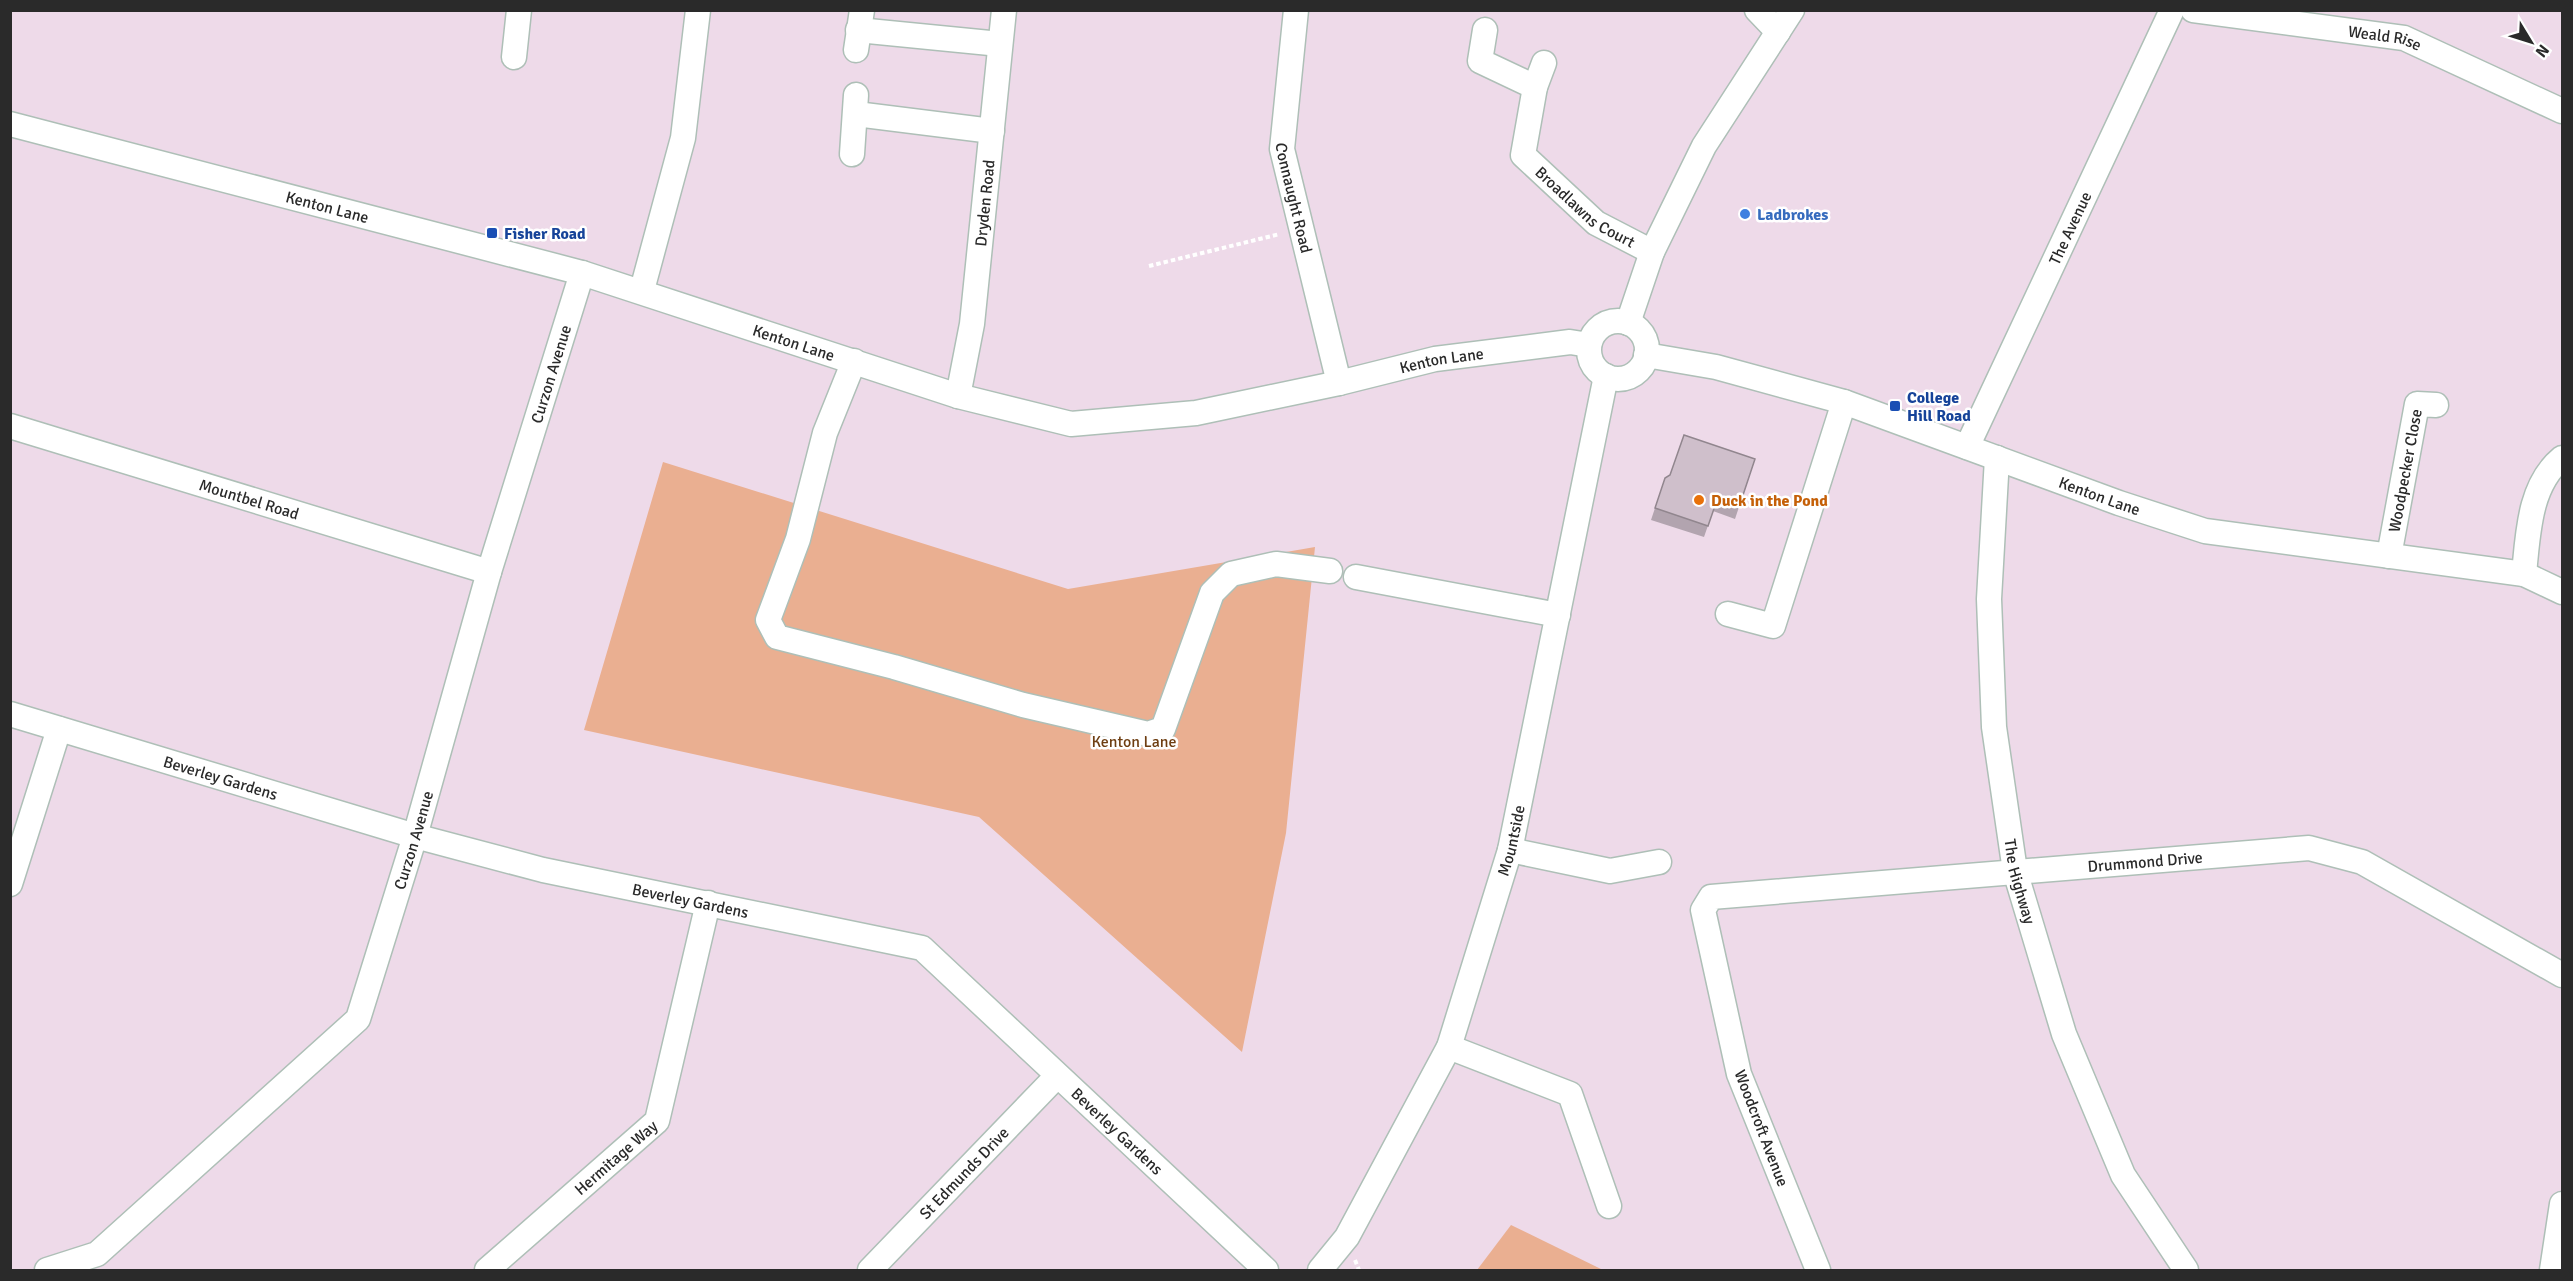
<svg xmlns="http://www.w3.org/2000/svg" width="2573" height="1281" font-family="Signika,sans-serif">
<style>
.green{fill:#eaaf91}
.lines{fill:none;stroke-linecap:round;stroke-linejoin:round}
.minor-casing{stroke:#aebfb7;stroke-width:27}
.path{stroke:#fff;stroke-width:4;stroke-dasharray:4.5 3;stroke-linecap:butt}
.minor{stroke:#fff;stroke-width:24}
.wall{fill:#b2a4af}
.building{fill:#cfbfcb;stroke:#91868e;stroke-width:1.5}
.shop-dot{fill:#3f7fe0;stroke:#fff;stroke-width:2}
.transit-dot{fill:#1a4fb4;stroke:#fff;stroke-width:2}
.food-dot{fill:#e8710a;stroke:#fff;stroke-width:2}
.labels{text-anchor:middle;stroke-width:5;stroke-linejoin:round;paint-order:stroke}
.street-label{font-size:16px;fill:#2a2a2a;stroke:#fff}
.shop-label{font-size:16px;font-weight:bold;fill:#366cbe;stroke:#fff;text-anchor:start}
.transit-label{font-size:16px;font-weight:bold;fill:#164399;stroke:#fff;text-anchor:start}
.food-label{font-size:16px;font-weight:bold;fill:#c56008;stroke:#fff;text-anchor:start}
.park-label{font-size:16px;fill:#6e3e12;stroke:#fff}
</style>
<rect width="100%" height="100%" fill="#eedae9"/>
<g class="green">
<path d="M663,462L1068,589L1315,547L1286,833L1242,1052L979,817L584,730Z"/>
<path d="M1511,1225L1603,1270H1477Z"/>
</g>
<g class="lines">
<g class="minor-casing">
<g id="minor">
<path id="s1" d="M1296,10L1282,149L1339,383"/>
<path d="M1757,10L1778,32"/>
<path id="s2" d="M2193,10L2404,38L2562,111"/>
<path d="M858,30L1000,44"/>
<path id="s3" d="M1485,30L1480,61L1535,87L1523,155L1596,223L1652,252"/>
<path d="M856,50L862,10"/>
<path d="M514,57L519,10"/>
<path d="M1535,87L1544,63"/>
<path d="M856,114L992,131"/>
<path id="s4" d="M10,124L582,273L958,396L1071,424L1196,413L1339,383L1435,359L1570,342L1589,345"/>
<path d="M852,154L856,95"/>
<path d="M642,290L683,138L698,10"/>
<circle cx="1618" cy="350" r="29"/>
<path d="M1628,323L1652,252L1704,146L1792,10"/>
<path id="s5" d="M1646,355L1716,367L1844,402L2119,503L2205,531L2524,574L2562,592"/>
<path d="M854,361L825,433L798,539L768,620L777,637L894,667L1023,705L1148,734L1163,729L1212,593L1231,574L1276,564L1330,571"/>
<path id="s6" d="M958,396L972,324L1004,10"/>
<path id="s7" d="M10,426L489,572"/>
<path id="s8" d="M1967,447L2172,10"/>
<path id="s9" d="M1997,458L1989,599L1994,727L2015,871L2064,1034L2123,1175L2186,1270"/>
<path id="s10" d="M2389,556L2417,404L2436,405"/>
<path d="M2524,574C2528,534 2529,485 2562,458"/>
<path d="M1356,577L1558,615"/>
<path d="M1728,614L1773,626L1844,402"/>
<path id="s11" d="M10,714L415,836L543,870L922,948L1266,1270"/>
<path d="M1510,850L1610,871L1659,862"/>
<path d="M10,884L59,729"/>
<path d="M1449,1047L1570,1094L1609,1206"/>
<path id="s12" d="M47,1270L97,1254L358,1019L415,836L489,572L582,273"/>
<path id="s13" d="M487,1270L657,1121L708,903"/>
<path id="s14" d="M870,1270L1057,1076"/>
<path id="s15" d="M1320,1270L1347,1237L1449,1047L1510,850L1606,376"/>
<path id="s16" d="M1818,1270L1739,1074L1703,910L1711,897L2309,848L2362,862L2562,975"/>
<path d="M2552,1270L2562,1204"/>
</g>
</g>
<g class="path">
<path d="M1149,266L1280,234"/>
<path d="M1355,1260L1359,1270"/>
</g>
<use href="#minor" class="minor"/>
</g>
<path class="wall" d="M1755,459L1735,519L1713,511L1704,537L1651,520L1665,478Z"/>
<path class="building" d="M1684,435L1755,459L1739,507L1717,500L1708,526L1655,508L1665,478L1670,475Z"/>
<circle class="shop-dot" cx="1745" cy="214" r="6"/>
<g class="transit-dot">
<rect x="486" y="227" width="12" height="12" rx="3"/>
<rect x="1889" y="400" width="12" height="12" rx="3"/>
</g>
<circle class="food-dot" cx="1699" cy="500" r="6"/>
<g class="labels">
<g class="street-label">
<text dy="6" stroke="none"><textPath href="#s2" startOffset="194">Weald Rise</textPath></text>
<text dy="6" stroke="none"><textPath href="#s1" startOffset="190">Connaught Road</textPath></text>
<text dy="6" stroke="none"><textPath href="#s6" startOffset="195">Dryden Road</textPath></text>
<text dy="6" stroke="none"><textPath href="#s3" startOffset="243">Broadlawns Court</textPath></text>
<text dy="6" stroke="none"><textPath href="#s4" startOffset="328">Kenton Lane</textPath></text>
<text dy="6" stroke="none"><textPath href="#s8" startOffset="242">The Avenue</textPath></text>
<text dy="6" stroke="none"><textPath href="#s4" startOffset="814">Kenton Lane</textPath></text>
<text dy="6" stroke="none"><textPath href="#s4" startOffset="1480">Kenton Lane</textPath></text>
<text dy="6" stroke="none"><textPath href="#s12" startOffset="1077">Curzon Avenue</textPath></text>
<text dy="6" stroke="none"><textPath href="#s10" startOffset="87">Woodpecker Close</textPath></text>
<text dy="6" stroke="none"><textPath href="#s5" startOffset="476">Kenton Lane</textPath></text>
<text dy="6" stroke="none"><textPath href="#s7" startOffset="250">Mountbel Road</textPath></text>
<text dy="6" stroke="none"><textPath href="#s11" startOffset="220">Beverley Gardens</textPath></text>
<text dy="6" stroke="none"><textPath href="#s12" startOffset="591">Curzon Avenue</textPath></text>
<text dy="6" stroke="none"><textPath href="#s15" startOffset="474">Mountside</textPath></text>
<text dy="6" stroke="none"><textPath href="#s16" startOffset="830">Drummond Drive</textPath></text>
<text dy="6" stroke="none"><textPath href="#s9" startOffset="426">The Highway</textPath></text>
<text dy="6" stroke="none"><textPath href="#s11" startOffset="706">Beverley Gardens</textPath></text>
<text transform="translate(1762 1128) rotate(69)" y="6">Woodcroft Avenue</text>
<text dy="6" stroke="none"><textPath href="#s11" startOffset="1210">Beverley Gardens</textPath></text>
<text dy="6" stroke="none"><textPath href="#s13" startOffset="171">Hermitage Way</textPath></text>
<text dy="6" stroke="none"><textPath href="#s14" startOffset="135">St Edmunds Drive</textPath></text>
</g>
<g class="shop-label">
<text x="1757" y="220">Ladbrokes</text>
</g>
<g class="transit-label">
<text x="504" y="239">Fisher Road</text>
<text x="1907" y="403">College<tspan x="1907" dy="18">Hill Road</tspan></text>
</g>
<g class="food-label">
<text x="1711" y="506">Duck in the Pond</text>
</g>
<g class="park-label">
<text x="1134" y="747">Kenton Lane</text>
</g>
</g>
<rect width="2573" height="1281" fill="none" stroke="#2a2a2a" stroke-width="24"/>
<g transform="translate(2531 42) rotate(128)" stroke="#ffffff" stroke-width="4.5" paint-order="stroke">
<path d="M0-4.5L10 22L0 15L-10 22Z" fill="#2a2a2a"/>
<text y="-9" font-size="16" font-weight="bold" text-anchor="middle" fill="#2a2a2a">N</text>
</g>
</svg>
